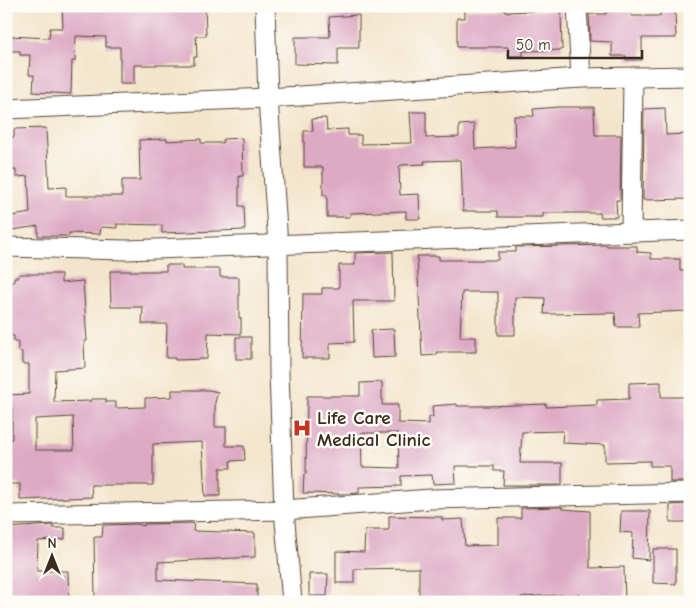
<svg xmlns="http://www.w3.org/2000/svg" width="696" height="608" font-family="'Comic Neue',sans-serif">
<style>
.building{fill:#ddaac4;fill-rule:evenodd}
.lines{fill:none;stroke-linecap:round;stroke-linejoin:round}
.minor-casing{stroke:#574638;stroke-width:21}
.minor{stroke:#fff;stroke-width:19}
.labels{text-anchor:middle;stroke-width:5;stroke-linejoin:round;paint-order:stroke}
.poi-label{font-size:19px;font-weight:bold;fill:#3b2a1e;stroke:#fdfcf7;text-anchor:start}
</style>
<rect width="100%" height="100%" fill="#fdfcf7"/>
<filter id="ink" filterUnits="userSpaceOnUse"><feTurbulence type="fractalNoise" baseFrequency=".02" numOctaves="2"/><feDisplacementMap in="SourceGraphic" scale="10" xChannelSelector="R" yChannelSelector="G"/><feConvolveMatrix kernelMatrix="1 2 1 2 8 2 1 2 1" color-interpolation-filters="sRGB"/></filter>
<filter id="wash" filterUnits="userSpaceOnUse"><feTurbulence type="fractalNoise" baseFrequency=".0096" numOctaves="4" result="noise"/><feDisplacementMap in="SourceGraphic" scale="20" xChannelSelector="R" yChannelSelector="G"/><feGaussianBlur stdDeviation="1.12" result="paint"/><feColorMatrix in="noise" values="0 0 0 0 0 0 0 0 0 0 0 0 0 0 0 0 0 1.4 0 .05"/><feComposite in="paint" operator="in"/></filter>
<g filter="url(#wash)">
<rect width="100%" height="100%" fill="#f3e5cb"/>
<g id="blocks">
<g class="building">
<path d="M62,6H205L206,36H196L197,57H194V65H134V84H120V47H106V37L76,36L75,61H72L71,94L33,92L34,75H29L30,55H20V51H10V36L49,38L50,28H63Z"/>
<path d="M465,9H505V12L561,10L562,50L523,51V56H508V47H457V18H465Z"/>
<path d="M606,11H631V16H660V11H675L676,38H642V60H626V56H612V42L590,41L589,14H606Z"/>
<path d="M359,15V48H338V65L295,64V37H330L329,17Z"/>
<path d="M559,107H594L595,135H621L620,200H616L617,217H600V213H543V217H498V211H463L461,160L424,161L425,164L401,165L399,167L400,195L419,194L420,219H406V211L350,213V217H327V195H323V167H304V131H313L312,119L326,118L327,130L348,129V135H361V144L412,143L410,112H426V138L459,137V125L474,124L475,149L515,147L514,116H534L533,109Z"/>
<path d="M665,108L666,135L686,134V143H690V199L643,200L644,109Z"/>
<path d="M46,128L49,188L66,187V196H122V180H140L139,140L167,139V141L201,139V143H223V139L242,138L243,176H239V206H244L245,230L162,233V225L117,224V228L101,227L100,234L69,233V236H38V226L6,231V217L30,213L28,176L16,177V170H6V137H14V129Z"/>
<path d="M607,245V246H637V252L651,253V259H680V271H690V311L638,313L639,327H616L615,313L544,314L545,298L515,297V335H498V292H462L460,337H476V352H437V355L422,356L417,256H439V260H498V252H516V247Z"/>
<path d="M393,252L394,301H353L354,342L330,343V358H302L303,294H322V288H339V265H355V253Z"/>
<path d="M166,265H182V269H220V277H239V318H241V334L208,333L207,359L175,360V358H166L167,324H142L143,307H111L110,271H166Z"/>
<path d="M19,274H61V283L83,281L87,341H84L85,368L55,370L54,402L91,401V399H106V402H116V408L145,407V398L172,397V390H209L218,392L215,402V427H226V446H244L245,460L230,461L231,468H220V496H205L202,442L153,444V485H91L92,497L20,500V484H6V440L12,439V408H6V395L29,394V364H22V352L18,351V342H14V336L6,335V282H14V277H19ZM73,417L74,450H35V419Z"/>
<path d="M394,329L395,357L372,358L371,330Z"/>
<rect x="236" y="337" width="15" height="22"/>
<path d="M382,382V405H398V423L429,424V417H433L432,406L457,404V406H488L546,404V407L597,405V400L629,399V383L661,382V397H690V447H686L687,482H670V466H650V461L605,462V445L562,443L563,431L522,432L520,463H562V485H503L504,471H494V466H455L456,483L433,484L432,475L401,476V486L359,487V493L345,494L303,493L304,474H306L307,396H360V383ZM361,433H398L399,468L362,467Z"/>
<path d="M687,504L688,522H670V505Z"/>
<path d="M562,507V509L590,511V568L624,567L625,602H580V594L521,597V602H419V568L354,569V583H336V551L364,552L365,530H389V516L442,517V520L463,519L465,546L498,545V518H521V508Z"/>
<path d="M621,511H650L649,560L632,558L633,533L620,532Z"/>
<path d="M191,523L194,524L193,531L255,533V557L158,562V580L257,584V602H160L121,598H95L94,537H102L103,525L137,524L144,526V524Z"/>
<path d="M53,525V528H65V539L38,541L37,571H68L69,602H6V528Z"/>
<path d="M653,549H676V584L653,583Z"/>
<path d="M309,574H328L327,596H309Z"/>
</g>
</g>
</g>
<g filter="url(#ink)">
<use href="#blocks" fill-opacity="0" stroke="#574638" stroke-width="1"/>
<g class="lines">
<g class="minor-casing">
<g id="minor">
<path d="M265,6L268,98L278,245L279,373L284,510L292,602"/>
<path d="M577,6L581,78"/>
<path d="M6,109L268,98L581,78L690,76"/>
<path d="M631,232L633,77"/>
<path d="M6,247L126,250L690,230"/>
<path d="M6,515L284,510L431,499L690,493"/>
</g>
</g>
<use href="#minor" class="minor"/>
</g>
</g>
<defs>
<g id="hospital-bare" transform="scale(1.5)"><path d="M-5-5h3v3.5h4V-5h3V5h-3V1.5h-4V5h-3Z" fill="#c8321e" stroke="#fdfcf7" stroke-width="2.5" paint-order="stroke"/></g>
</defs>
<g fill-rule="evenodd">
<use href="#hospital-bare" x="302" y="428"/>
</g>
<g class="labels">
<g class="poi-label">
<text x="317" y="424">Life Care<tspan x="317" dy="22">Medical Clinic</tspan></text>
</g>
</g>
<rect width="696" height="608" fill="none" stroke="#fdfcf7" stroke-width="25"/>
<g transform="translate(52 556)" stroke="#fdfcf7" stroke-width="4" paint-order="stroke">
<path d="M0-4L9 19L0 12L-9 19Z" fill="#3b2a1e"/>
<text y="-8" font-size="14" font-weight="bold" text-anchor="middle" fill="#3b2a1e">N</text>
</g>
<path d="M508 50v8h134v-8" fill="none" stroke="#3b2a1e" stroke-width="2.5"/>
<text x="516" y="50" font-size="15" fill="#3b2a1e" stroke="#fdfcf7" stroke-width="4" paint-order="stroke">50 m</text>
</svg>
